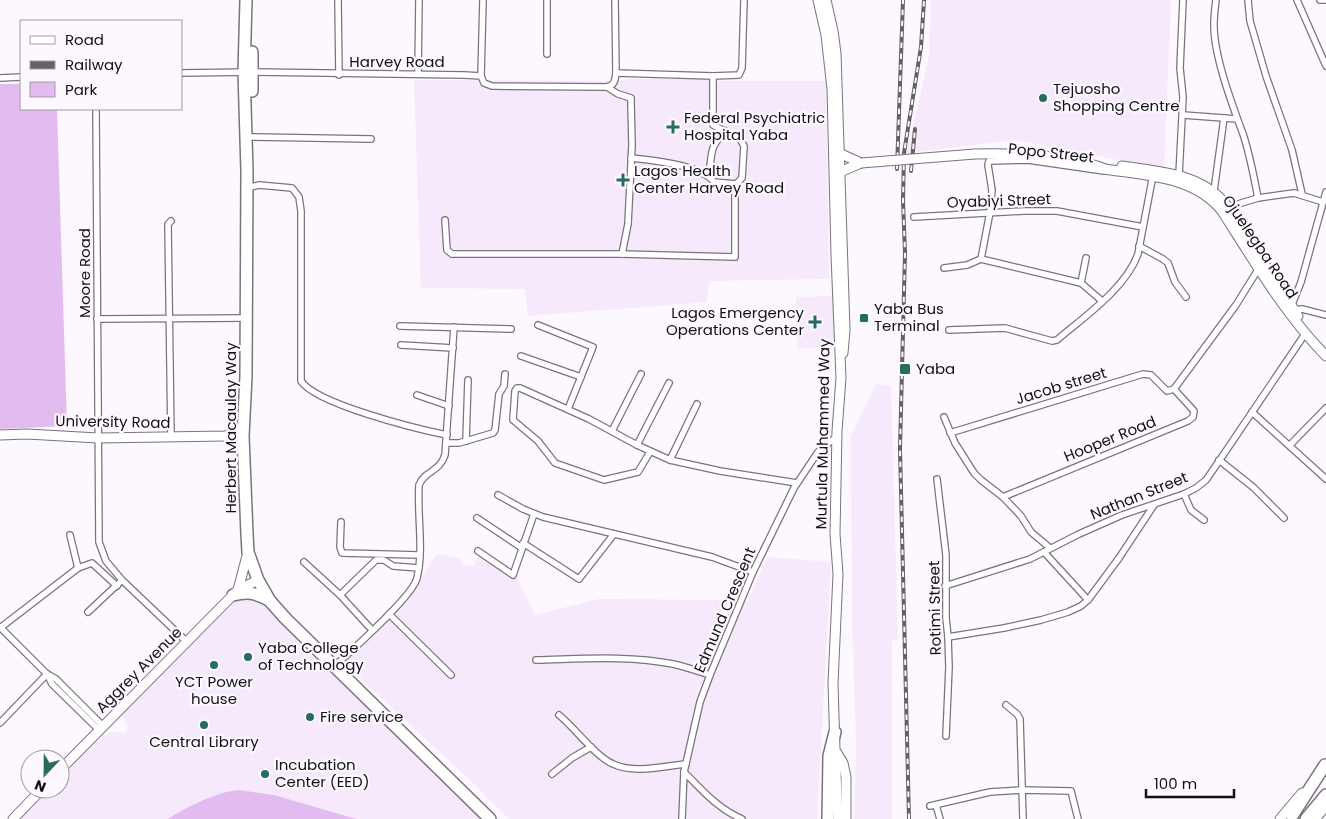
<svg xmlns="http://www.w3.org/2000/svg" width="1326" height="819" font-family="Poppins,sans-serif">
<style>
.built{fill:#f6e9fb}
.green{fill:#e2bcf0}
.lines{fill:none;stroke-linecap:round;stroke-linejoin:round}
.street-casing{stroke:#7a737c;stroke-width:8}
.secondary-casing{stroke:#7a737c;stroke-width:11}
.primary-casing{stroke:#7a737c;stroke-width:11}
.highway-casing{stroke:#7a737c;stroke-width:14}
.street{stroke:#fff;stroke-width:5.5}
.secondary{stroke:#fff;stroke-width:9}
.primary{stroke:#fff;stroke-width:9}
.highway{stroke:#fff;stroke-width:11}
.rail-casing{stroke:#646165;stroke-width:4}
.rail{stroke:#fdf8ff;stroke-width:2;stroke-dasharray:5.5;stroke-linecap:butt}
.secondary-bridge-casing{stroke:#7a737c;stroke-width:11;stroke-linecap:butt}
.secondary-bridge{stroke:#fff;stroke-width:9}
.poi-dot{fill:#276c5f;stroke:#fdf8ff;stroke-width:2}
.labels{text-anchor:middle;stroke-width:4.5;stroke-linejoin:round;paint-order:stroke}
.street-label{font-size:15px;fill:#121013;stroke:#fdf8ff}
.poi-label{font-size:15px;fill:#121013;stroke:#fdf8ff;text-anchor:start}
</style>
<rect width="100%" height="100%" fill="#fdf8ff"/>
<g class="built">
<path d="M931,0H1171L1164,169L1016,140L907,153L929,56Z"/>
<path d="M626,79H710V81H826L829,279L709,281L707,302L528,316L525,289L421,288L414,80L624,81Z"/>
<path d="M834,296L835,347L797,348L796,297Z"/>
<path d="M876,384L891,386L898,640L892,641V819H854L856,744L852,618L851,436Z"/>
<path d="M481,551L515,573L535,615L598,599L733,600L748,602L767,557L831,562L817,819H509L469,779L341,661L390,618L411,593L437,554L459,558L463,565L474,566Z"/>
<path d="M240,594L260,598L487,819H15L44,789H60V773L69,764L111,731L125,733L128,726L119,712Z"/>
</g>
<g class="green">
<path d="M0,84H21V109H57L67,426L0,429Z"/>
<path d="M239,790L274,795L356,819H168C188,806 216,792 239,790Z"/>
</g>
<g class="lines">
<g class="street-casing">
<g id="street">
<path d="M338,0L339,75"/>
<path d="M1216,0C1215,8 1214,15 1214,23C1213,54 1232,104 1243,134C1250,155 1254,177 1258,198"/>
<path d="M1248,0L1250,21L1266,76L1292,150L1302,194"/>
<path d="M1297,0L1326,66"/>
<path d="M1320,0H1326"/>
<path d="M547,54V0"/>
<path d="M181,73L252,72L464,75L481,76L484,83L492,86L607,87C615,85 615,80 616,73L615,0"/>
<path d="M616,73L713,76L739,75L742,68L744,0"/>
<path d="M418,74L419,0"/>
<path d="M481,76L483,0"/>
<path d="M0,78L21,77"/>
<path d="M607,87L618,94L631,98V104L632,145L628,224L622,254"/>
<path d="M96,109L99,542L106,561L122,580L187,642"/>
<path d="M1183,115L1237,119"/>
<path d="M252,137L371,139"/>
<path d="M631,158C651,160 702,165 714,182L736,184"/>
<path d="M1179,175L1183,97L1180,68L1183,0"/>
<path d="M709,176C712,153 709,148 725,131"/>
<path d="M251,187L259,185L292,188L299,197L301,211V381C316,404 417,429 447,435"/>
<path d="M1214,191L1224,118"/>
<path d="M1228,207L1258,198L1294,193L1323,202"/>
<path d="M914,217L1024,211H1057L1143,227"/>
<path d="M445,220L447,250L452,254H622L735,257V189L736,184L742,178L744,146L740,139L713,125V76"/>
<path d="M171,221L168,224L171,437"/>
<path d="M1139,246L1163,259L1168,263L1175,282L1186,297"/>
<path d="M981,259L990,212L992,190L988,165L989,161L1028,160L1104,171"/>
<path d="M981,259L1081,283L1102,301"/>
<path d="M944,268L967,265L981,259"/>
<path d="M1081,283L1086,258"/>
<path d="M1291,307L1301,282L1326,192"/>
<path d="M1294,310L1302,309L1326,315"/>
<path d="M97,319L246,318"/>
<path d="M538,325L593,347L568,409"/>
<path d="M400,326L511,329"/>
<path d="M949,330L1005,328L1052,341L1057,340C1084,317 1126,288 1138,254L1153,175"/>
<path d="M401,345L453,348"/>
<path d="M521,356L581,377"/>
<path d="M1174,389L1236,305L1259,268"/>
<path d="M417,395L449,406"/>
<path d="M1252,412L1326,479"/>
<path d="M944,417L955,443L974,473L981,480L1003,497L1021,516L1031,532L1050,548"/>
<path d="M612,431L641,374"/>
<path d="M950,433L1143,374L1151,375L1167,391L1174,389"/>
<path d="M466,441L468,380"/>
<path d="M446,443H459L493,433L495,430L499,394L504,386L505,374"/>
<path d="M637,445L669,383"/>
<path d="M1290,445L1326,408"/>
<path d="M650,452L638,472L604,480L555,463L538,441L513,420L515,391L517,388H520L589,419L637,445L670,460L720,471L797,483"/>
<path d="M670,460L697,404"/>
<path d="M1219,460L1253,487L1284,518"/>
<path d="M937,479L946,555V618L948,637L949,667L946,736"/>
<path d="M1184,494L1191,510L1204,520"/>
<path d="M498,495L523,509L543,517L712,557L753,572"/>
<path d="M1003,497L1188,421L1193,417L1194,411L1174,389"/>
<path d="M477,518L522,548"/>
<path d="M341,522L340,547L342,553L419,555"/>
<path d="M523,543L579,579L614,534"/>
<path d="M478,551L513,575L534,514"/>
<path d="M1044,552L1088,600"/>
<path d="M304,562L340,595L372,630"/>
<path d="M78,568L92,563L117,586"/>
<path d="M945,586L1030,559L1079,534L1122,515L1184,494L1196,488L1206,480L1215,467L1305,334"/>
<path d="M340,595L376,560H384L393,566L419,568"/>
<path d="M88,612L119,583"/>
<path d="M389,614L451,675"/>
<path d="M0,627L47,674L56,679L103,726"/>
<path d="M0,628L78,568L70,535"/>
<path d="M948,637L1004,628L1041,620L1068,612L1081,606L1088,600L1119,558L1154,505"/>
<path d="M536,660C581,659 629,655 673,664C686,667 698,671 710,675"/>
<path d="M338,663C354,648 413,596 417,578C424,549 417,516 419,485C425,470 439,473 445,455L454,327"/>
<path d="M47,674L52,684L99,730"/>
<path d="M1006,705L1017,714L1020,719L1023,819"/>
<path d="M559,715C576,729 595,756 613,764C634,774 664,766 686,764"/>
<path d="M0,723L47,674"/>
<path d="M684,772C702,790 718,809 742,819"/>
<path d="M552,774L572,758L591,747"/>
<path d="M936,805L940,819"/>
<path d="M930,806L990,792L1022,790L1071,791L1078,819"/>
<path d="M682,819L684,772L700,702L710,675L753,572L794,488L818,452L836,437V434"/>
</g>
</g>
<g class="secondary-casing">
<g id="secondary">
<path d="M826,0L833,31L836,53L845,330L843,353"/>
<path d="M839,153L861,163"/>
<path d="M975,154C1008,153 1039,154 1072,160C1084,163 1095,164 1105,169C1147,176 1194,176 1222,211C1254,261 1284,313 1326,356"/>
<path d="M1122,166C1160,172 1203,173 1228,207L1298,316"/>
<path d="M840,172L861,163"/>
<path d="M0,435L27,434L98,438L226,436L243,427"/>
<path d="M226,436L243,445"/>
<path d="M238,590L248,552"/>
<path d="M835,750L838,819"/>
<path d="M60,770L238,590L258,580"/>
<path d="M13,819L42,789"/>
</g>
</g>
<g class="primary-casing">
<g id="primary">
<path d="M818,0L826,35L832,89L836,255L841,378L837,431L835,534L838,574L833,683L835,750L843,763L846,777V819"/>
<path d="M1280,819L1302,793"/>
<path d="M1315,819L1326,806"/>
</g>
</g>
<g class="highway-casing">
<g id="highway">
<path d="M246,0L244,72L247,171L246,376L243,436L247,534L248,552L258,580L270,601L285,618L490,819"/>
<path d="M252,91V52"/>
<path d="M233,595C248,591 255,593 269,600"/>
<path d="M1292,816L1325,765"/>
<path d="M828,819L829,756L835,732"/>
<path d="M1306,819L1326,795"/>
</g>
</g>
<use href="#street" class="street"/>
<use href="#secondary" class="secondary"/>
<use href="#primary" class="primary"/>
<use href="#highway" class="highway"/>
<g class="rail-casing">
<g id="rail">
<path d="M897,169L903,0"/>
<path d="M911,171L915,129"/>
<path d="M909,819L900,449L905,253L903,201L904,153L921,47L924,0"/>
</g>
</g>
<use href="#rail" class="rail"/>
<g class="secondary-bridge-casing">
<path id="secondary-bridge" d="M861,163L975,154"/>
</g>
<use href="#secondary-bridge" class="secondary-bridge"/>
</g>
<g class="poi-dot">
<circle cx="1043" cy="98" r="5"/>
<path d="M670.5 119.5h5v5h5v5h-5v5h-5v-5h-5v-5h5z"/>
<path d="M620.5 172.5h5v5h5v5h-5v5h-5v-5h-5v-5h5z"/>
<rect x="859" y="313" width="10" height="10" rx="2.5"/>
<path d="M812.5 314.5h5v5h5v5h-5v5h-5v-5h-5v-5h5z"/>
<rect x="899" y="363" width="12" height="12" rx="2.5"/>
<circle cx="248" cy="657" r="5"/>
<circle cx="214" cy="665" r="5"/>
<circle cx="310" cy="717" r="5"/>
<circle cx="204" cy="725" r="5"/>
<circle cx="265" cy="774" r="5"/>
</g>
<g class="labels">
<g class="street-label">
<text x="397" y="67">Harvey Road</text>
<text transform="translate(1051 153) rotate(6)" y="5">Popo Street</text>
<text transform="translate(999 201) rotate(-2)" y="5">Oyabiyi Street</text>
<text transform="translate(1260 247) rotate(56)" y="5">Ojuelegba Road</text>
<text transform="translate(85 273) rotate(-90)" y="5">Moore Road</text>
<text transform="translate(1061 386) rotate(-17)" y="5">Jacob street</text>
<text transform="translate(113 422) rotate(1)" y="5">University Road</text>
<text transform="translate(231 428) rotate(-90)" y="5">Herbert Macaulay Way</text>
<text transform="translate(823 434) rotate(-89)" y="5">Murtula Muhammed Way</text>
<text transform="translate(1110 439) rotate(-22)" y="5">Hooper Road</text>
<text transform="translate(1139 496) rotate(-22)" y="5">Nathan Street</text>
<text transform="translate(935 608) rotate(-91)" y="5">Rotimi Street</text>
<text transform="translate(725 610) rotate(-67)" y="5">Edmund Crescent</text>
<text transform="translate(139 670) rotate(-45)" y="5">Aggrey Avenue</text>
</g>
<g class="poi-label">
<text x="1053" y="94">Tejuosho<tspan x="1053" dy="17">Shopping Centre</tspan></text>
<text x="684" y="123">Federal Psychiatric<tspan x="684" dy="17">Hospital Yaba</tspan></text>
<text x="634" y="176">Lagos Health<tspan x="634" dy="17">Center Harvey Road</tspan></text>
<text x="874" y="314">Yaba Bus<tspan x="874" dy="17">Terminal</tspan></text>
<text x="804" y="318" text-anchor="end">Lagos Emergency<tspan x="804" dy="17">Operations Center</tspan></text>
<text x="916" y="374">Yaba</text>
<text x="258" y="653">Yaba College<tspan x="258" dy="17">of Technology</tspan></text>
<text x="214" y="687" text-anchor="middle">YCT Power<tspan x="214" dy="17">house</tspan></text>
<text x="320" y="722">Fire service</text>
<text x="204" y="747" text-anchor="middle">Central Library</text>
<text x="275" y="770">Incubation<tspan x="275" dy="17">Center (EED)</tspan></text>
</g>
</g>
<rect x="20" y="20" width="162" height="90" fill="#fdf8ff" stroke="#9f9ba1"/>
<rect x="30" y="36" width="25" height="8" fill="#ffffff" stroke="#9f9ba1"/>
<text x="65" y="45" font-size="15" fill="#121013">Road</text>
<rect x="30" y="61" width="25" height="8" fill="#646165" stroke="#9f9ba1"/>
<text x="65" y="70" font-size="15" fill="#121013">Railway</text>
<rect x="30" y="82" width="25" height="15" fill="#e2bcf0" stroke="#9f9ba1"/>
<text x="65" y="95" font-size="15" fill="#121013">Park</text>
<g transform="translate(45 774) rotate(202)"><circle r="24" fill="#fdf8ff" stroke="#9f9ba1"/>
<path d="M0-4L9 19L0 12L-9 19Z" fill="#276c5f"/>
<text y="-8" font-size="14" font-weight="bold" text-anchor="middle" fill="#121013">N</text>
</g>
<path d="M1146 789v8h88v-8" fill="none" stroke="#121013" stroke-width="2.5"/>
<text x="1154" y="789" font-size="15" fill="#121013" stroke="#fdf8ff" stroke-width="4" paint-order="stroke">100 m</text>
</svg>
